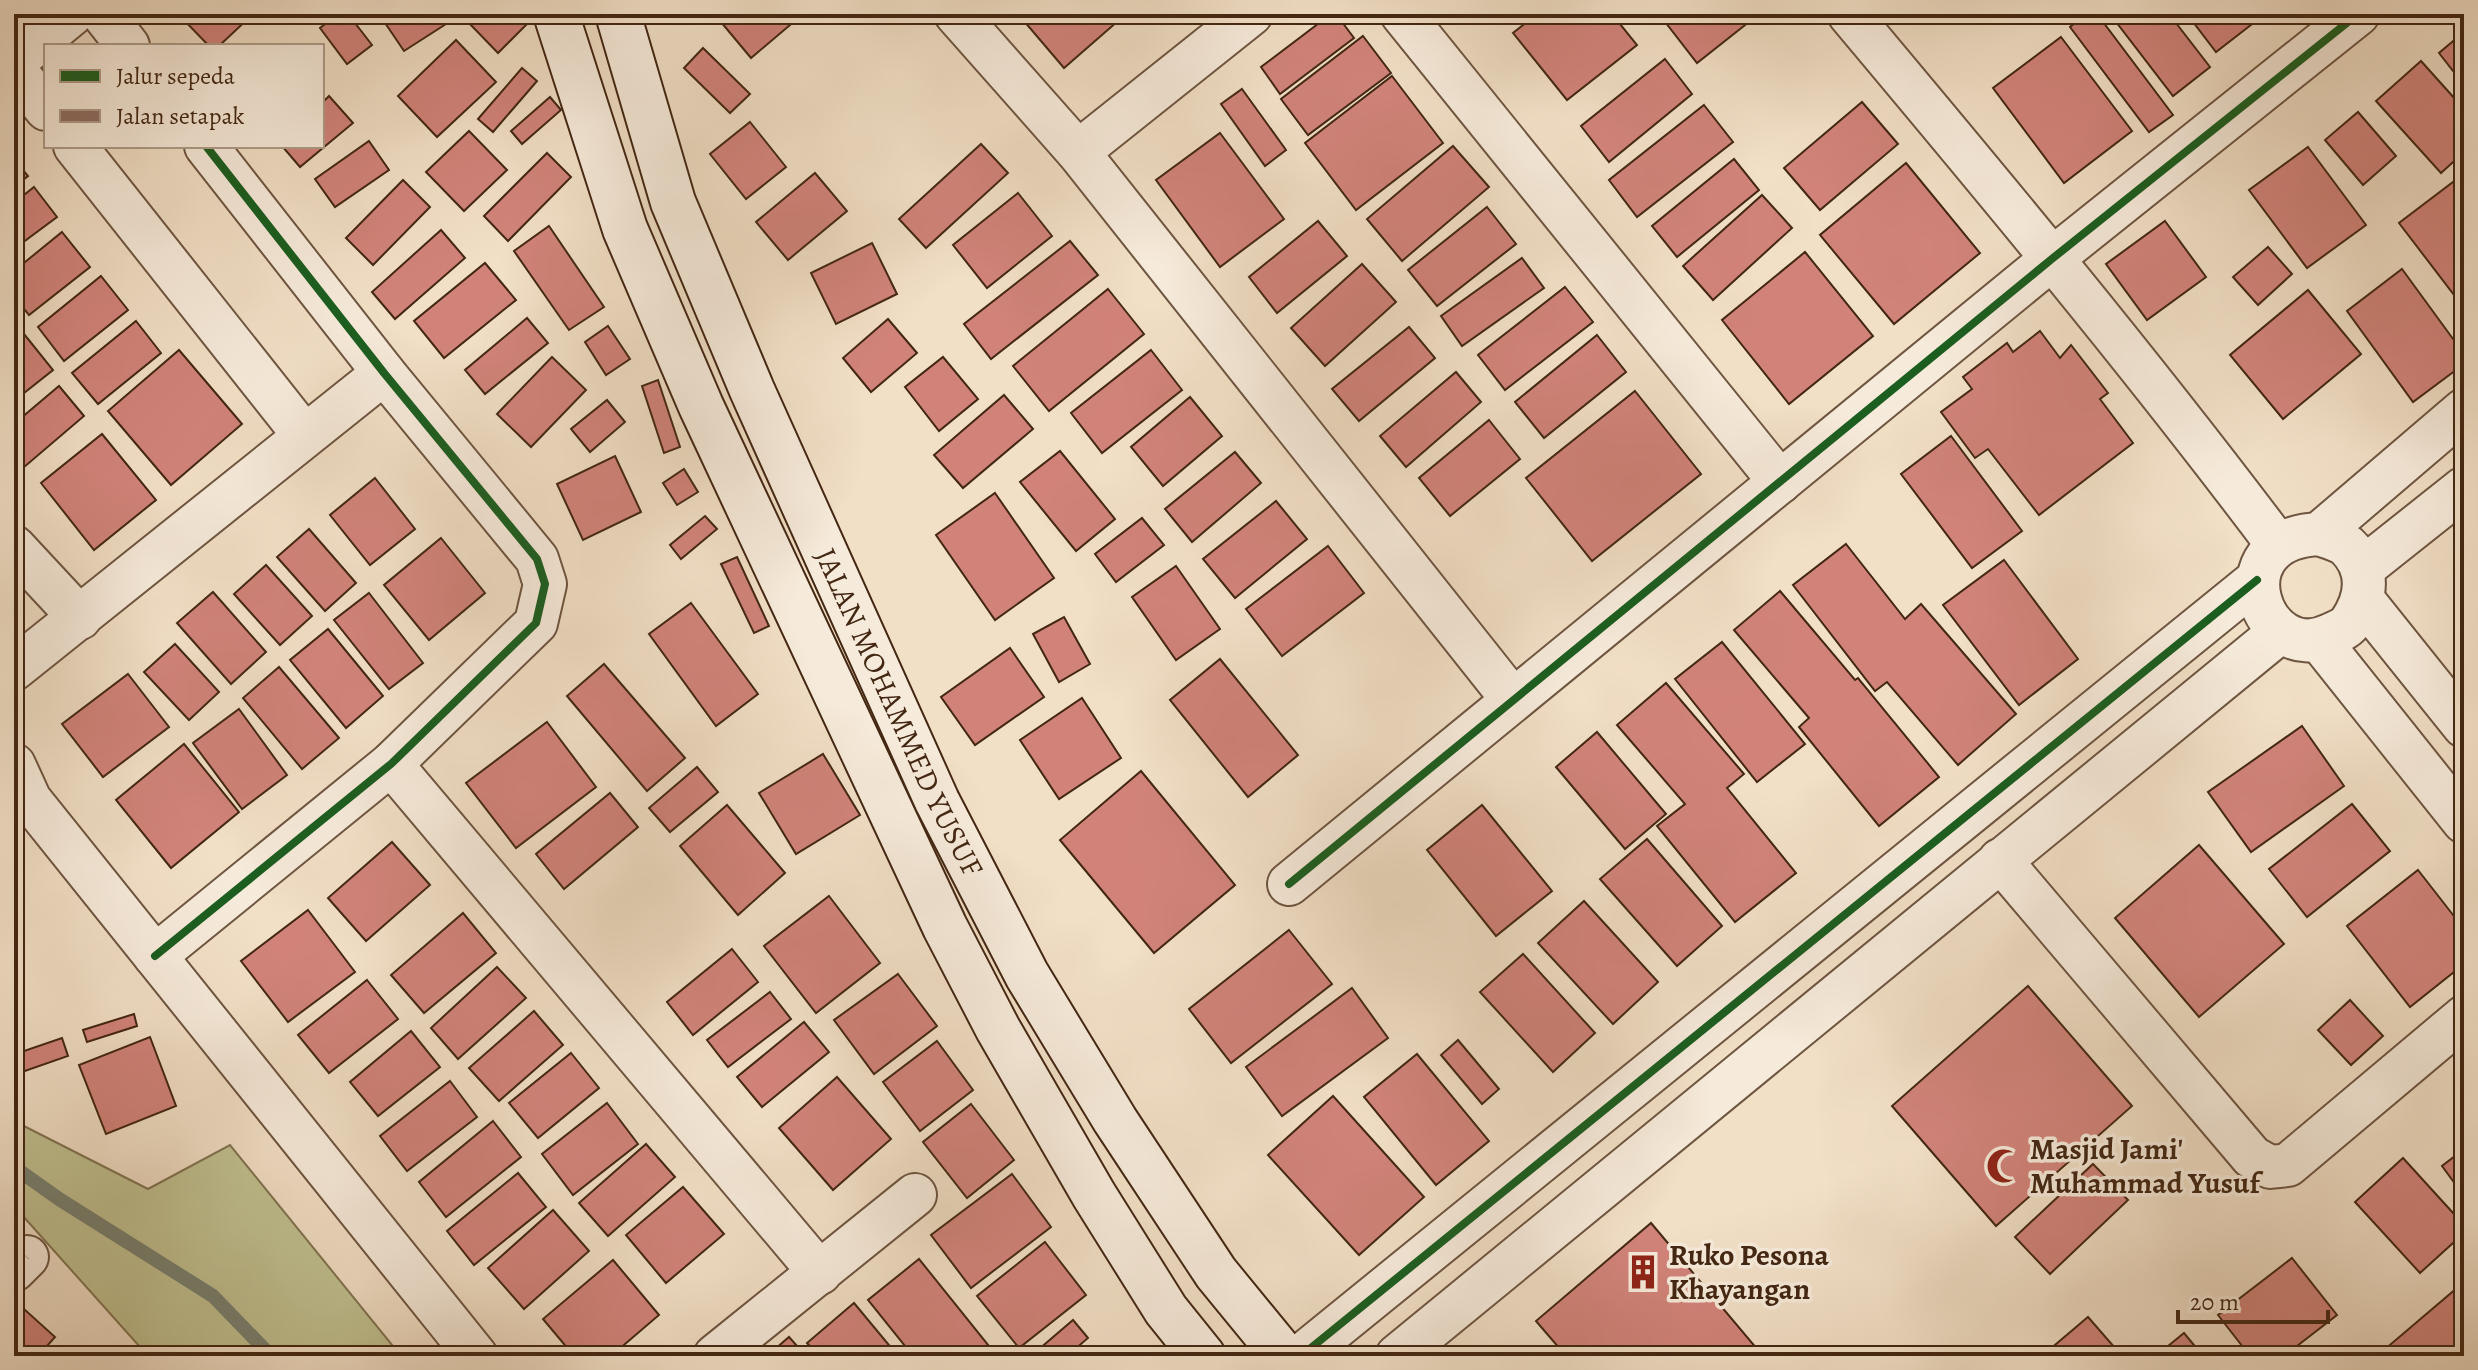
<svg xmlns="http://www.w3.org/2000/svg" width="2478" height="1370" font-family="Alegreya,serif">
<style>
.green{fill:#c0c091;stroke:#827452;stroke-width:2}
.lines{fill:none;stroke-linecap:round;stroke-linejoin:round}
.stream{stroke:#788171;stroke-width:14}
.building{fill:#d1837a;stroke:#432713;stroke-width:2}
.street-casing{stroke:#6e5540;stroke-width:46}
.secondary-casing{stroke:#432713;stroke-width:48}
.street{stroke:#f6eada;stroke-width:42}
.secondary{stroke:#f6eada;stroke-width:44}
.quiet{stroke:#8d6e63;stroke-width:6;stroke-dasharray:12 6;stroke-linecap:butt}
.cycleway-casing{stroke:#f6eada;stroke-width:13}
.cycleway{stroke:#1b5e20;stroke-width:8}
.labels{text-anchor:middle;stroke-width:7;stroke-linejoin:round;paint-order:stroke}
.street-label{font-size:30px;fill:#432713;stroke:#f6eada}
.poi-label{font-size:30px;font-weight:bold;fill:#432713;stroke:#f6eada;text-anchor:start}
</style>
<rect width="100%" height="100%" fill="#f1dfc6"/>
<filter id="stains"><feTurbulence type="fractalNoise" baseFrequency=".0025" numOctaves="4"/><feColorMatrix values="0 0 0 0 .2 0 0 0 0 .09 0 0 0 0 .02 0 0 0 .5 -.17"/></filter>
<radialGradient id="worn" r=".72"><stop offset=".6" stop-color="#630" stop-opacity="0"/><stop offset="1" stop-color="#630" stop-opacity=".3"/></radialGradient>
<path class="green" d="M14,1121L148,1189L230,1145L401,1356H148L14,1206Z"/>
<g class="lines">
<path class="stream" d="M14,1167L59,1199L213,1296L271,1356"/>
</g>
<g class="building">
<path d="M178,14H253L219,46H209Z"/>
<path d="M338,14H348L372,45L347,64L320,28Z"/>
<path d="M379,14H439L446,24L404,51Z"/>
<path d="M474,14H517L527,24L498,53L467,21Z"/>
<path d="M730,14H803L751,58L721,22Z"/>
<path d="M1018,14H1126L1064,68Z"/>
<path d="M1331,14H1336L1354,38L1280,94L1261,67Z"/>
<path d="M1537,14H1612L1637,45L1567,100L1513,33Z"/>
<path d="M1659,14H1759L1697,63Z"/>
<path d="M2086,14H2097L2173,115L2149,132L2070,27Z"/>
<path d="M2110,14H2169L2210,67L2173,96Z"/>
<path d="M2187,14H2265L2216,52Z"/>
<path d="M2464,32V85L2439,53Z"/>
<path d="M1363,36L1391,73L1308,135L1281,99Z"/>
<path d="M2061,37L2132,131L2064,183L1993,88Z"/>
<path d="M456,40L496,82L437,137L398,96Z"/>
<path d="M703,48L750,94L730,113L684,68Z"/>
<path d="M1665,59L1692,94L1609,162L1581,126Z"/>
<path d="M2421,61L2464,109V152L2441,173L2376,101Z"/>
<path d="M522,68L537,81L493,132L478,119Z"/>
<path d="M1392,76L1443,143L1356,210L1305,143Z"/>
<path d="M1242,89L1286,150L1265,166L1221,104Z"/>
<path d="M329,96L353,123L300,167L282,146H322V103Z"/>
<path d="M550,97L561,110L522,144L511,131Z"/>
<path d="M1862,102L1898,144L1820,210L1784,168Z"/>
<path d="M1704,105L1733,142L1637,217L1609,180Z"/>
<path d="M2358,112L2396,156L2363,185L2325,140Z"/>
<path d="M750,122L786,167L746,199L710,154Z"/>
<path d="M469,131L507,170L464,211L426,172Z"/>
<path d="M1220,133L1284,219L1220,267L1156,180Z"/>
<path d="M369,141L389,170L335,207L315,179Z"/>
<path d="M981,144L1008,173L926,248L899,219Z"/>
<path d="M1453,146L1489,187L1402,261L1367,219Z"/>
<path d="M2308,147L2366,225L2307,268L2249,190Z"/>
<path d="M547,153L571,177L508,241L484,216Z"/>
<path d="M14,159L28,176L14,187Z"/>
<path d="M1734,159L1759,190L1677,257L1652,226Z"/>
<path d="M1906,163L1980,253L1894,324L1820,235Z"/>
<path d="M815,173L847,211L788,260L756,222Z"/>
<path d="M2457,179L2464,188V308L2399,223Z"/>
<path d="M403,180L430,207L373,265L346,238Z"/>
<path d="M34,187L57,217L14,249V203Z"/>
<path d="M1018,193L1052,236L987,288L953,245Z"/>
<path d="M1762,195L1792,228L1713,300L1683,266Z"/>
<path d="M1487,207L1516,244L1437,306L1408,270Z"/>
<path d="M1318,221L1347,256L1277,313L1249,277Z"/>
<path d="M2165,221L2206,277L2147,320L2106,264Z"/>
<path d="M549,226L604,307L569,330L514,251Z"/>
<path d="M441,230L465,258L395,319L372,292Z"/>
<path d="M62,232L90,267L29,315L14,296V271Z"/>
<path d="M1070,241L1098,275L991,359L964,324Z"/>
<path d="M872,243L897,294L836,324L811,273Z"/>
<path d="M2268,247L2292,274L2258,305L2233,277Z"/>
<path d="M1805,252L1873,336L1789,404L1722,320Z"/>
<path d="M1522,258L1544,288L1462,346L1441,316Z"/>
<path d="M485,263L516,300L444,358L414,321Z"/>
<path d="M1362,264L1396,302L1325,366L1291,328Z"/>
<path d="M2402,269L2464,354V364L2413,402L2347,311Z"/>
<path d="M101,276L128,310L64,361L38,327Z"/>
<path d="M1565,287L1593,322L1505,390L1478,355Z"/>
<path d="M1108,289L1144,334L1049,411L1013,366Z"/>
<path d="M2308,290L2361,354L2283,419L2230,355Z"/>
<path d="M527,318L548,343L485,394L465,370Z"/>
<path d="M888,319L917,353L871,392L843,358Z"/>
<path d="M136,321L161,353L98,404L72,373Z"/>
<path d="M608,326L630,359L606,375L585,342Z"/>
<path d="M1409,327L1435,358L1359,421L1332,389Z"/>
<path d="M2040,331L2060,358L2071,345L2108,393L2100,399L2133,443L2039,515L1988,449L1975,458L1941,412L1972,389L1963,377L2007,343L2013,352Z"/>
<path d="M24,334L53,370L14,401V343Z"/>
<path d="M1597,335L1626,372L1544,438L1515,402Z"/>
<path d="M179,350L242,424L171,485L108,411Z"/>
<path d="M1151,350L1182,390L1102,453L1071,413Z"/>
<path d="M552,357L586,390L531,447L497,414Z"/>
<path d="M943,357L978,399L939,431L905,387Z"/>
<path d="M1456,372L1481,402L1406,467L1380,436Z"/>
<path d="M658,380L680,447L664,453L642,386Z"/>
<path d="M59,386L84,416L23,468L14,459V424Z"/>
<path d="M1635,391L1701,474L1592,561L1526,478Z"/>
<path d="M1004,395L1033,429L963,488L934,455Z"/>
<path d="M1190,397L1222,436L1163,486L1131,447Z"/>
<path d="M607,400L625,422L590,452L571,429Z"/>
<path d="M1489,420L1520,459L1450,516L1419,478Z"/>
<path d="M102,434L156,500L94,550L41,483Z"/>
<path d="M1951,436L2022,531L1972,568L1901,474Z"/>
<path d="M1060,451L1115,519L1076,551L1020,482Z"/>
<path d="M1235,452L1261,483L1192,542L1165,509Z"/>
<path d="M615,456L641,512L583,540L557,484Z"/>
<path d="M684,469L698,492L677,505L663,483Z"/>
<path d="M375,478L415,529L370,565L330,515Z"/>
<path d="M995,493L1054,578L995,620L936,535Z"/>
<path d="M1276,501L1307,539L1235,598L1203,559Z"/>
<path d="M705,516L717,529L681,559L670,545Z"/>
<path d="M1142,518L1164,545L1116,582L1095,554Z"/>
<path d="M309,529L356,583L325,611L277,557Z"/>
<path d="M441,538L485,593L429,640L384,585Z"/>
<path d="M1846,544L1905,619L1921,604L2016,714L1958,765L1887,682L1875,691L1793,585Z"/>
<path d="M1328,546L1364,593L1282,656L1246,609Z"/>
<path d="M737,557L769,626L754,633L721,564Z"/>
<path d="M2004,560L2078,659L2019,705L1943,605Z"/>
<path d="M266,565L312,616L280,645L234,594Z"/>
<path d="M1176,566L1220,629L1176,660L1132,597Z"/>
<path d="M1780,591L1855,680L1858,678L1939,777L1879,826L1799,727L1809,718L1734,630Z"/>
<path d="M213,592L266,652L231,684L177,623Z"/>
<path d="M369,593L423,663L389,689L334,620Z"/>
<path d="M691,603L758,694L716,726L649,634Z"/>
<path d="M1064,617L1090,664L1059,682L1033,634Z"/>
<path d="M328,629L383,696L346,728L290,660Z"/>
<path d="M1722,642L1805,744L1757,782L1675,679Z"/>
<path d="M175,644L219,692L189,720L144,672Z"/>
<path d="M1010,648L1044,697L975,745L941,697Z"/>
<path d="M1220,659L1298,755L1248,797L1170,700Z"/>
<path d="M604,664L685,758L647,791L567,696Z"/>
<path d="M279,667L339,738L302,769L243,698Z"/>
<path d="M128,674L169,727L103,777L62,724Z"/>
<path d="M1666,683L1744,774L1727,788L1796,873L1735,922L1657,826L1685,804L1617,725Z"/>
<path d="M1082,698L1121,758L1059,799L1020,740Z"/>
<path d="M239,709L287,775L242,809L193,743Z"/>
<path d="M547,722L596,787L516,848L466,783Z"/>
<path d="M2302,726L2344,786L2251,852L2208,792Z"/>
<path d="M1597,732L1666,814L1625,849L1556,767Z"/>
<path d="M184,744L239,812L171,868L116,800Z"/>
<path d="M823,754L860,815L796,854L759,793Z"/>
<path d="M697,767L718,792L670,832L649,808Z"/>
<path d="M1141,771L1235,885L1154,953L1060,840Z"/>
<path d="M610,793L638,827L564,889L536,854Z"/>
<path d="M2352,804L2390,851L2307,917L2269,869Z"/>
<path d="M727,805L785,873L738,915L680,846Z"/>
<path d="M1482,805L1552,891L1496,936L1427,850Z"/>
<path d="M1647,839L1722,926L1677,966L1600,879Z"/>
<path d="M392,842L430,885L366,941L328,898Z"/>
<path d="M2199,845L2284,944L2199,1017L2115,918Z"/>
<path d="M2418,870L2464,929V964L2410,1007L2347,926Z"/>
<path d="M829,896L880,963L816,1013L764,946Z"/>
<path d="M1584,901L1658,982L1613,1024L1538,943Z"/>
<path d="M308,910L355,972L288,1022L241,961Z"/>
<path d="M463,913L496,953L424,1013L391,975Z"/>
<path d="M1289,930L1332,984L1231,1063L1189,1009Z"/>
<path d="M732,949L758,982L693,1035L667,1002Z"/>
<path d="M1523,954L1595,1033L1553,1072L1480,992Z"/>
<path d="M497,967L526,998L458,1059L431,1028Z"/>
<path d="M898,974L937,1026L874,1074L834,1020Z"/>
<path d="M367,980L398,1019L329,1073L298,1035Z"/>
<path d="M2028,986L2132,1106L1996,1226L1892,1106Z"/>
<path d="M1352,988L1388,1038L1282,1116L1246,1067Z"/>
<path d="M770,992L791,1019L728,1067L707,1040Z"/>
<path d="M2350,1000L2383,1036L2351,1065L2318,1030Z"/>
<path d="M534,1011L563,1045L499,1101L469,1068Z"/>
<path d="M134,1014L137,1026L87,1042L83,1030Z"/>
<path d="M804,1022L829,1052L762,1107L737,1077Z"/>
<path d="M411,1031L440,1067L378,1116L350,1082Z"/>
<path d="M150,1037L176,1106L106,1134L79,1065Z"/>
<path d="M62,1038L68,1056L22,1072L15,1054Z"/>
<path d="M1458,1040L1499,1089L1482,1104L1441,1055Z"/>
<path d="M937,1041L973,1090L920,1131L883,1082Z"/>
<path d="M571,1053L599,1088L538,1138L509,1103Z"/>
<path d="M1417,1054L1489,1141L1436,1185L1364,1097Z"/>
<path d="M837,1077L891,1139L833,1190L779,1128Z"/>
<path d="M450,1081L477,1117L407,1171L380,1136Z"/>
<path d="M1333,1096L1424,1197L1359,1255L1268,1155Z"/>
<path d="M607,1103L638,1144L573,1195L542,1154Z"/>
<path d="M971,1104L1014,1160L967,1198L923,1142Z"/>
<path d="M493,1121L521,1157L446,1217L419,1182Z"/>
<path d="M646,1144L675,1177L608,1236L579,1203Z"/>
<path d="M2464,1149V1196L2442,1166Z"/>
<path d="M2403,1158L2464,1225V1233L2420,1273L2355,1202Z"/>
<path d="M2093,1164L2128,1200L2050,1274L2015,1237Z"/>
<path d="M518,1173L546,1207L474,1265L447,1231Z"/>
<path d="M1012,1174L1051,1227L971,1288L931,1235Z"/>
<path d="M683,1187L724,1234L666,1283L626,1235Z"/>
<path d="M553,1210L589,1251L524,1309L488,1268Z"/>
<path d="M1651,1223L1763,1356H1566L1536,1321Z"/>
<path d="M1045,1242L1086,1295L1019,1348L977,1296Z"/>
<path d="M2292,1258L2337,1315L2284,1356H2250L2218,1315Z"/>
<path d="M919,1259L997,1356H913L868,1300Z"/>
<path d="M613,1260L659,1315L611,1356H574L543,1319Z"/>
<path d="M2464,1282V1356H2377Z"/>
<path d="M14,1300L55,1337L38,1356H14Z"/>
<path d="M854,1303L898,1356H819L807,1343Z"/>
<path d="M2088,1317L2122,1356H2042Z"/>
<path d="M1073,1320L1088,1338L1067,1356H1031Z"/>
<path d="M2184,1333L2203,1356H2156Z"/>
<path d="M789,1337L806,1356H767Z"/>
</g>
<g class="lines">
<g class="street-casing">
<g id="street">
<path d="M103,14L128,46"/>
<path d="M956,14L1078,152L1513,700"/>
<path d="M1402,14L1780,482"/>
<path d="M1849,14C1995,188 2140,362 2277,544"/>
<path d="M14,62L72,14"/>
<path d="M14,69L46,109"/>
<path d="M75,146L304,435"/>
<path d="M1078,152L1251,14"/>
<path d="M2319,534C2327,537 2340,540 2347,546C2371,569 2367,598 2350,623C2345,629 2337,632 2330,635C2262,668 2215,539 2319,534L2464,410"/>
<path d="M14,547L80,618"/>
<path d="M2362,569L2464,488"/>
<path d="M2363,600L2464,726"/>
<path d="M2319,640L2464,822"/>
<path d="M14,669L384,373"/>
<path d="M391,764L820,1273"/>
<path d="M14,765L30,800L476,1356"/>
<path d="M2000,860L2252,1157L2270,1167L2288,1165L2464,1017"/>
<path d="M1289,884L2053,258L2358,14"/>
<path d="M155,956L391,764L536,623L545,584L537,559L384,373L206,146"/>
<path d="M14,1270L27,1257"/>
<path d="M715,1356L915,1195"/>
<path d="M1301,1356L2257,580"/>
<path d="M1397,1356L2280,632"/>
</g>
</g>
<g class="secondary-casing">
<g id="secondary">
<path d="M556,14L625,229L701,406L945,927L998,1029L1094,1195L1166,1310L1203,1356"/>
<path id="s1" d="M618,14L673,202L752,390L937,801L1027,975L1115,1120L1216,1273L1284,1356"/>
</g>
</g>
<use href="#street" class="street"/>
<use href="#secondary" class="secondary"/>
<path class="quiet" d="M14,1270L27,1257"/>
<g class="cycleway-casing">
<g id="cycleway">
<path d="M1289,884L2053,258L2358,14"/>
<path d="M155,956L391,764L536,623L545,584L537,559L384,373L206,146"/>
<path d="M1301,1356L2257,580"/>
</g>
</g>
<use href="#cycleway" class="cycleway"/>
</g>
<defs>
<g id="mosque-bare" transform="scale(2.76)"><path d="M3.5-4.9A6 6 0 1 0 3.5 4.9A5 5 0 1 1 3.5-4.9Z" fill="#8f2418" stroke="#f6eada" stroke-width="2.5" paint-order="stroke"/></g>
<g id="building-bare" transform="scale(2.76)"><path d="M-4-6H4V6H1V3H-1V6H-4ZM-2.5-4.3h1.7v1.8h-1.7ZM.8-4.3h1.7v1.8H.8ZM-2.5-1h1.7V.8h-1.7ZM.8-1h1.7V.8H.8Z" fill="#8f2418" stroke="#f6eada" stroke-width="2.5" paint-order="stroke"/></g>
</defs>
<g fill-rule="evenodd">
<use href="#mosque-bare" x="2004" y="1166"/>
<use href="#building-bare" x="1643" y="1272"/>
</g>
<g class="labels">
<g class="street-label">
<text dy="10" stroke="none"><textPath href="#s1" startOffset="754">JALAN MOHAMMED YUSUF</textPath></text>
</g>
<g class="poi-label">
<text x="2030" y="1159">Masjid Jami'<tspan x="2030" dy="34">Muhammad Yusuf</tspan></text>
<text x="1669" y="1265">Ruko Pesona<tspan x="1669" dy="34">Khayangan</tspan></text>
</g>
</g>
<rect width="2478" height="1370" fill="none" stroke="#f1dfc6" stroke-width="48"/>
<rect x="16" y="16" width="2446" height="1338" fill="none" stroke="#432713" stroke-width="4"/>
<rect x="24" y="24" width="2430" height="1322" fill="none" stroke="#432713" stroke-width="2"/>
<rect x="44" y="44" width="280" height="104" fill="#f6eada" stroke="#ae9c8a" stroke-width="2"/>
<rect x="60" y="70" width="40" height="12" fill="#1b5e20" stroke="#ae9c8a" stroke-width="2"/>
<text x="116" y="84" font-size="24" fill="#432713">Jalur sepeda</text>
<rect x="60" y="110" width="40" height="12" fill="#8d6e63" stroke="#ae9c8a" stroke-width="2"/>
<text x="116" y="124" font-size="24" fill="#432713">Jalan setapak</text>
<path d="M2178 1310v12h150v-12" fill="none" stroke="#432713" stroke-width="4"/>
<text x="2190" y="1310" font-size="24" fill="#432713" stroke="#f6eada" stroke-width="6" paint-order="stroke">20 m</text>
<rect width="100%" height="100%" filter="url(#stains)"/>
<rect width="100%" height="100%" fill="url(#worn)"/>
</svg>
